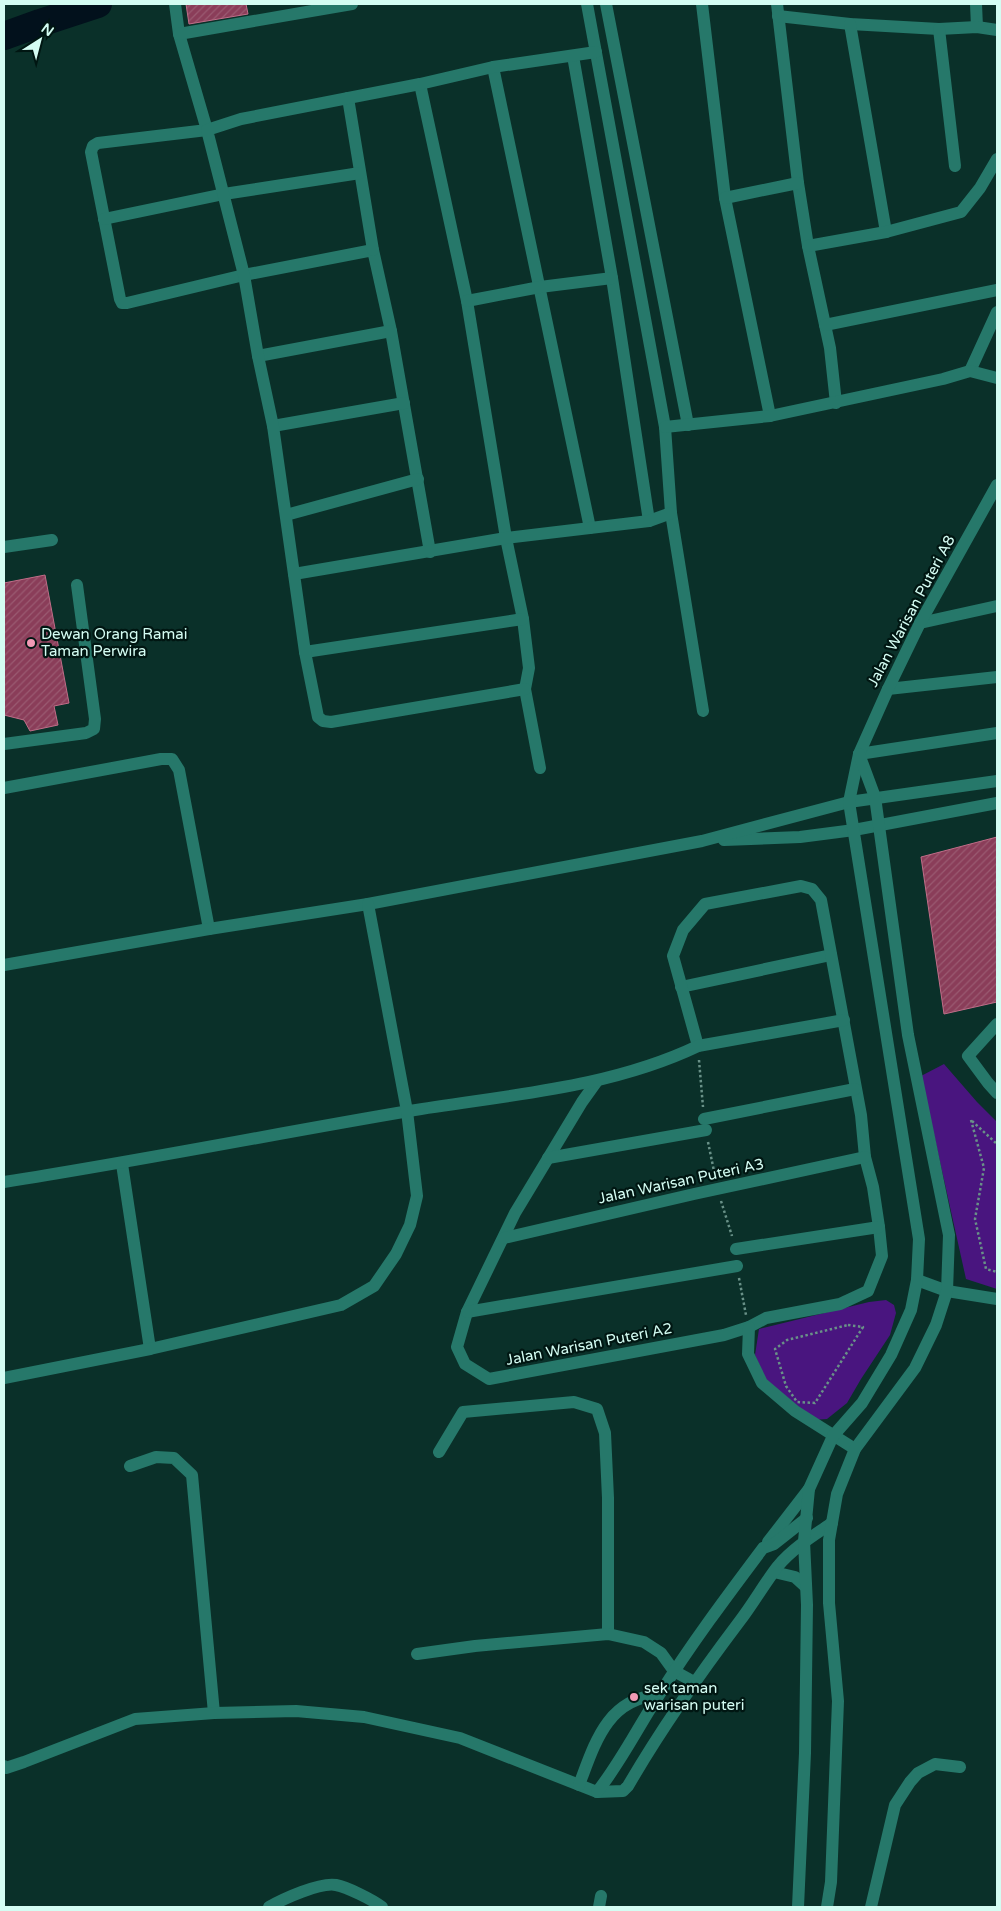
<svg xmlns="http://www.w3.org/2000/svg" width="1001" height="1911" font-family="'Varela Round',sans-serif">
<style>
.park{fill:#49157f}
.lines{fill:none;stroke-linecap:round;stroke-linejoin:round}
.river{stroke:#02111c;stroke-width:28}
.building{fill:url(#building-hatch);stroke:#c06d88}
.path{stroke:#699188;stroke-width:2.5;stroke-dasharray:2.5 2.5;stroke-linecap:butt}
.minor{stroke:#26786a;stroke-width:12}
.poi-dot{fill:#f09ab5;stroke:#001612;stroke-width:2}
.labels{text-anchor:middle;stroke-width:4.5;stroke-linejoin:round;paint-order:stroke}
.street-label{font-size:15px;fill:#d4fdf3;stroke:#001612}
.poi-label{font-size:15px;fill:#d4fdf3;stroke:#001612;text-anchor:start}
</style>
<defs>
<pattern id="building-hatch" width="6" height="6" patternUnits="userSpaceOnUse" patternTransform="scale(1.25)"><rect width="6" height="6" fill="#8a3d59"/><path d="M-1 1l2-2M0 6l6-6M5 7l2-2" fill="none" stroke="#9a5a71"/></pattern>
</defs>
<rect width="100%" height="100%" fill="#0a3029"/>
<g class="park">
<path d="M944,1064L977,1102L997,1122V1289L966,1279L921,1076Z"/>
<path d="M886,1300L894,1305L896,1313L890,1335L861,1379L847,1403L827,1419L812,1420L769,1386L755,1355L759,1329L869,1302Z"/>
</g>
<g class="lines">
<path class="river" d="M4,36L40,23L98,4"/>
</g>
<g class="building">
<path d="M186,4H246L248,14L189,24Z"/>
<path d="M45,575L69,703L54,706L58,725L30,731L24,720L4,715V583Z"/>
<path d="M997,837V1002L944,1014L921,857Z"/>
</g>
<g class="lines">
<g class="path">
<path d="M699,1060L703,1107"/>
<path d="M971,1120L984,1168L975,1219L986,1269L997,1272"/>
<path d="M972,1121L997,1144"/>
<path d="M708,1142L715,1176"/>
<path d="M721,1201L732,1236"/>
<path d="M739,1278L746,1315"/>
<path d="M848,1325L863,1327L815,1403L797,1402L786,1386L775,1349L787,1340Z"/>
</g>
<g class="minor">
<path d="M175,4L179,34L207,130L98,143L93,146L91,152L120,299L122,303H127L244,275L373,250L391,331L430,552"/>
<path d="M587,4L665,427L671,513L703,711"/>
<path d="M606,4L688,425"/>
<path d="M702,4L725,198L770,416"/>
<path d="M777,4L798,183L808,246L830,348L836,403"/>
<path d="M976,4L977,27"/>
<path d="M778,16L850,24L939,29L977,27L997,30"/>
<path d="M850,24L886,232"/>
<path d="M939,29L955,166"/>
<path d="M179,34L352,4"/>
<path d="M573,56L612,278L649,521"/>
<path d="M493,67L590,528"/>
<path d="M420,84L467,301L506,538L523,619L529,668L525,689L540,768"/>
<path d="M348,98L373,250"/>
<path d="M725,198L798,183"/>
<path d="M104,219L224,194L360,173"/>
<path d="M808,246L886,232L961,212L980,188L997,159"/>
<path d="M467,301L540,287L612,278"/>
<path d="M825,325L997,290"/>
<path d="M258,356L391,331"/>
<path d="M970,371L997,312"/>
<path d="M273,426L404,403"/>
<path d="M665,427L770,416L943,379L970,371L997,378"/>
<path d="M286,515L418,479"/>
<path d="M4,547L52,540"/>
<path d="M294,574L506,538L649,521L671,513"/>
<path d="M920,623L997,606"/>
<path d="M305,652L523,619"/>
<path d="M525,689L331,722L323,721L318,717L305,652L273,426L258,356L244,275L207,130L241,119L420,84L493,67L596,52"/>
<path d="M888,689L997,677"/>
<path d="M4,744L86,733L94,729L95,719L77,585"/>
<path d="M859,754L997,733"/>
<path d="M4,788L161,759H172L179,770L209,929"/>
<path d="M724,840L800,837L854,830L997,803"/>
<path d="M4,965L209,929L368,904L702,841L849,802L997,781"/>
<path d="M681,987L831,955"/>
<path d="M997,1024L968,1056L988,1083L997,1093"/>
<path d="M597,1081L582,1102L515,1213L467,1312L457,1347L465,1364L489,1379L724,1335L749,1327L766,1318L840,1304L868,1291L882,1256L879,1227L873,1187L865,1157L861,1115L821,900L812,889L801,886L705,904L683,930L673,956L698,1046"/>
<path d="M704,1119L855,1089"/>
<path d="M548,1158L706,1130"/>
<path d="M122,1164L150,1349"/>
<path d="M4,1182C139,1161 273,1134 409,1111C505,1095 608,1089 698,1046L844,1020"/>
<path d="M504,1238L694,1194L865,1157"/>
<path d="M736,1249L879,1227"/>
<path d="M917,1280L947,1291L997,1299"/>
<path d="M467,1312L737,1266"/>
<path d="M749,1327L748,1354L762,1383L795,1411L855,1449"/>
<path d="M4,1378L150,1349L341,1305L374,1286L396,1254L410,1225L417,1196L407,1111L368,904"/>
<path d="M439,1452L463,1412L574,1402L597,1409L605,1433L608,1498V1634"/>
<path d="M130,1466L156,1457L174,1458L192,1475L214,1713"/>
<path d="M768,1542L809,1489"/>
<path d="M774,1572L795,1577L806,1587"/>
<path d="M417,1654L475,1646L608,1634L644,1642L661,1653L674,1671L694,1682"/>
<path d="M4,1766L6,1768L24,1762L135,1719L214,1713L296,1711L364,1717L460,1738L597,1792L623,1791L628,1786C661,1729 699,1675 739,1622C753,1604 764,1584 778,1566C793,1548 813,1536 832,1523"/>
<path d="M579,1785C595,1743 607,1699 658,1695"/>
<path d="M597,1792C621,1762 638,1727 659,1695C691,1644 727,1596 763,1548L774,1544L807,1518"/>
<path d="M269,1907C283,1899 320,1882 336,1885C347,1887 373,1900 382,1907"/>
<path d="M599,1907L601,1896"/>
<path d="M798,1907L805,1753L807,1605L804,1541L809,1489L833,1436L862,1403L891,1355L911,1310L917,1280L919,1239L849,802L859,754L888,689L920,623L997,485"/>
<path d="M827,1907L831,1882L838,1701L829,1603V1540L837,1494L855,1449L915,1368L936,1325L947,1291L949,1235L908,1035L875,797L859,754"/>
<path d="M871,1907L895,1805L910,1782L918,1773L935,1764L960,1767"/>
</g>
</g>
<g class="poi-dot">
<circle cx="31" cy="643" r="5"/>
<circle cx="634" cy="1697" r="5"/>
</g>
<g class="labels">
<g class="street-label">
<text transform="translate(911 611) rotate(-62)" y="5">Jalan Warisan Puteri A8</text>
<text transform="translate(681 1181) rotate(-12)" y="5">Jalan Warisan Puteri A3</text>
<text transform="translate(589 1344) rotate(-11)" y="5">Jalan Warisan Puteri A2</text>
</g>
<g class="poi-label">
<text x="41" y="639">Dewan Orang Ramai<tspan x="41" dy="17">Taman Perwira</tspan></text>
<text x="644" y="1693">sek taman<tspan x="644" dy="17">warisan puteri</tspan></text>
</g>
</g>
<rect width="1001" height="1911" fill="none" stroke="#d4fdf3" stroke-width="10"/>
<g transform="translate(40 40) rotate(36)" stroke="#001612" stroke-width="4" paint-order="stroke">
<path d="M0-4L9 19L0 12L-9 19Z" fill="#d4fdf3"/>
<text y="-8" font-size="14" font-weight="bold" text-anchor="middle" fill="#d4fdf3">N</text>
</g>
</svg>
